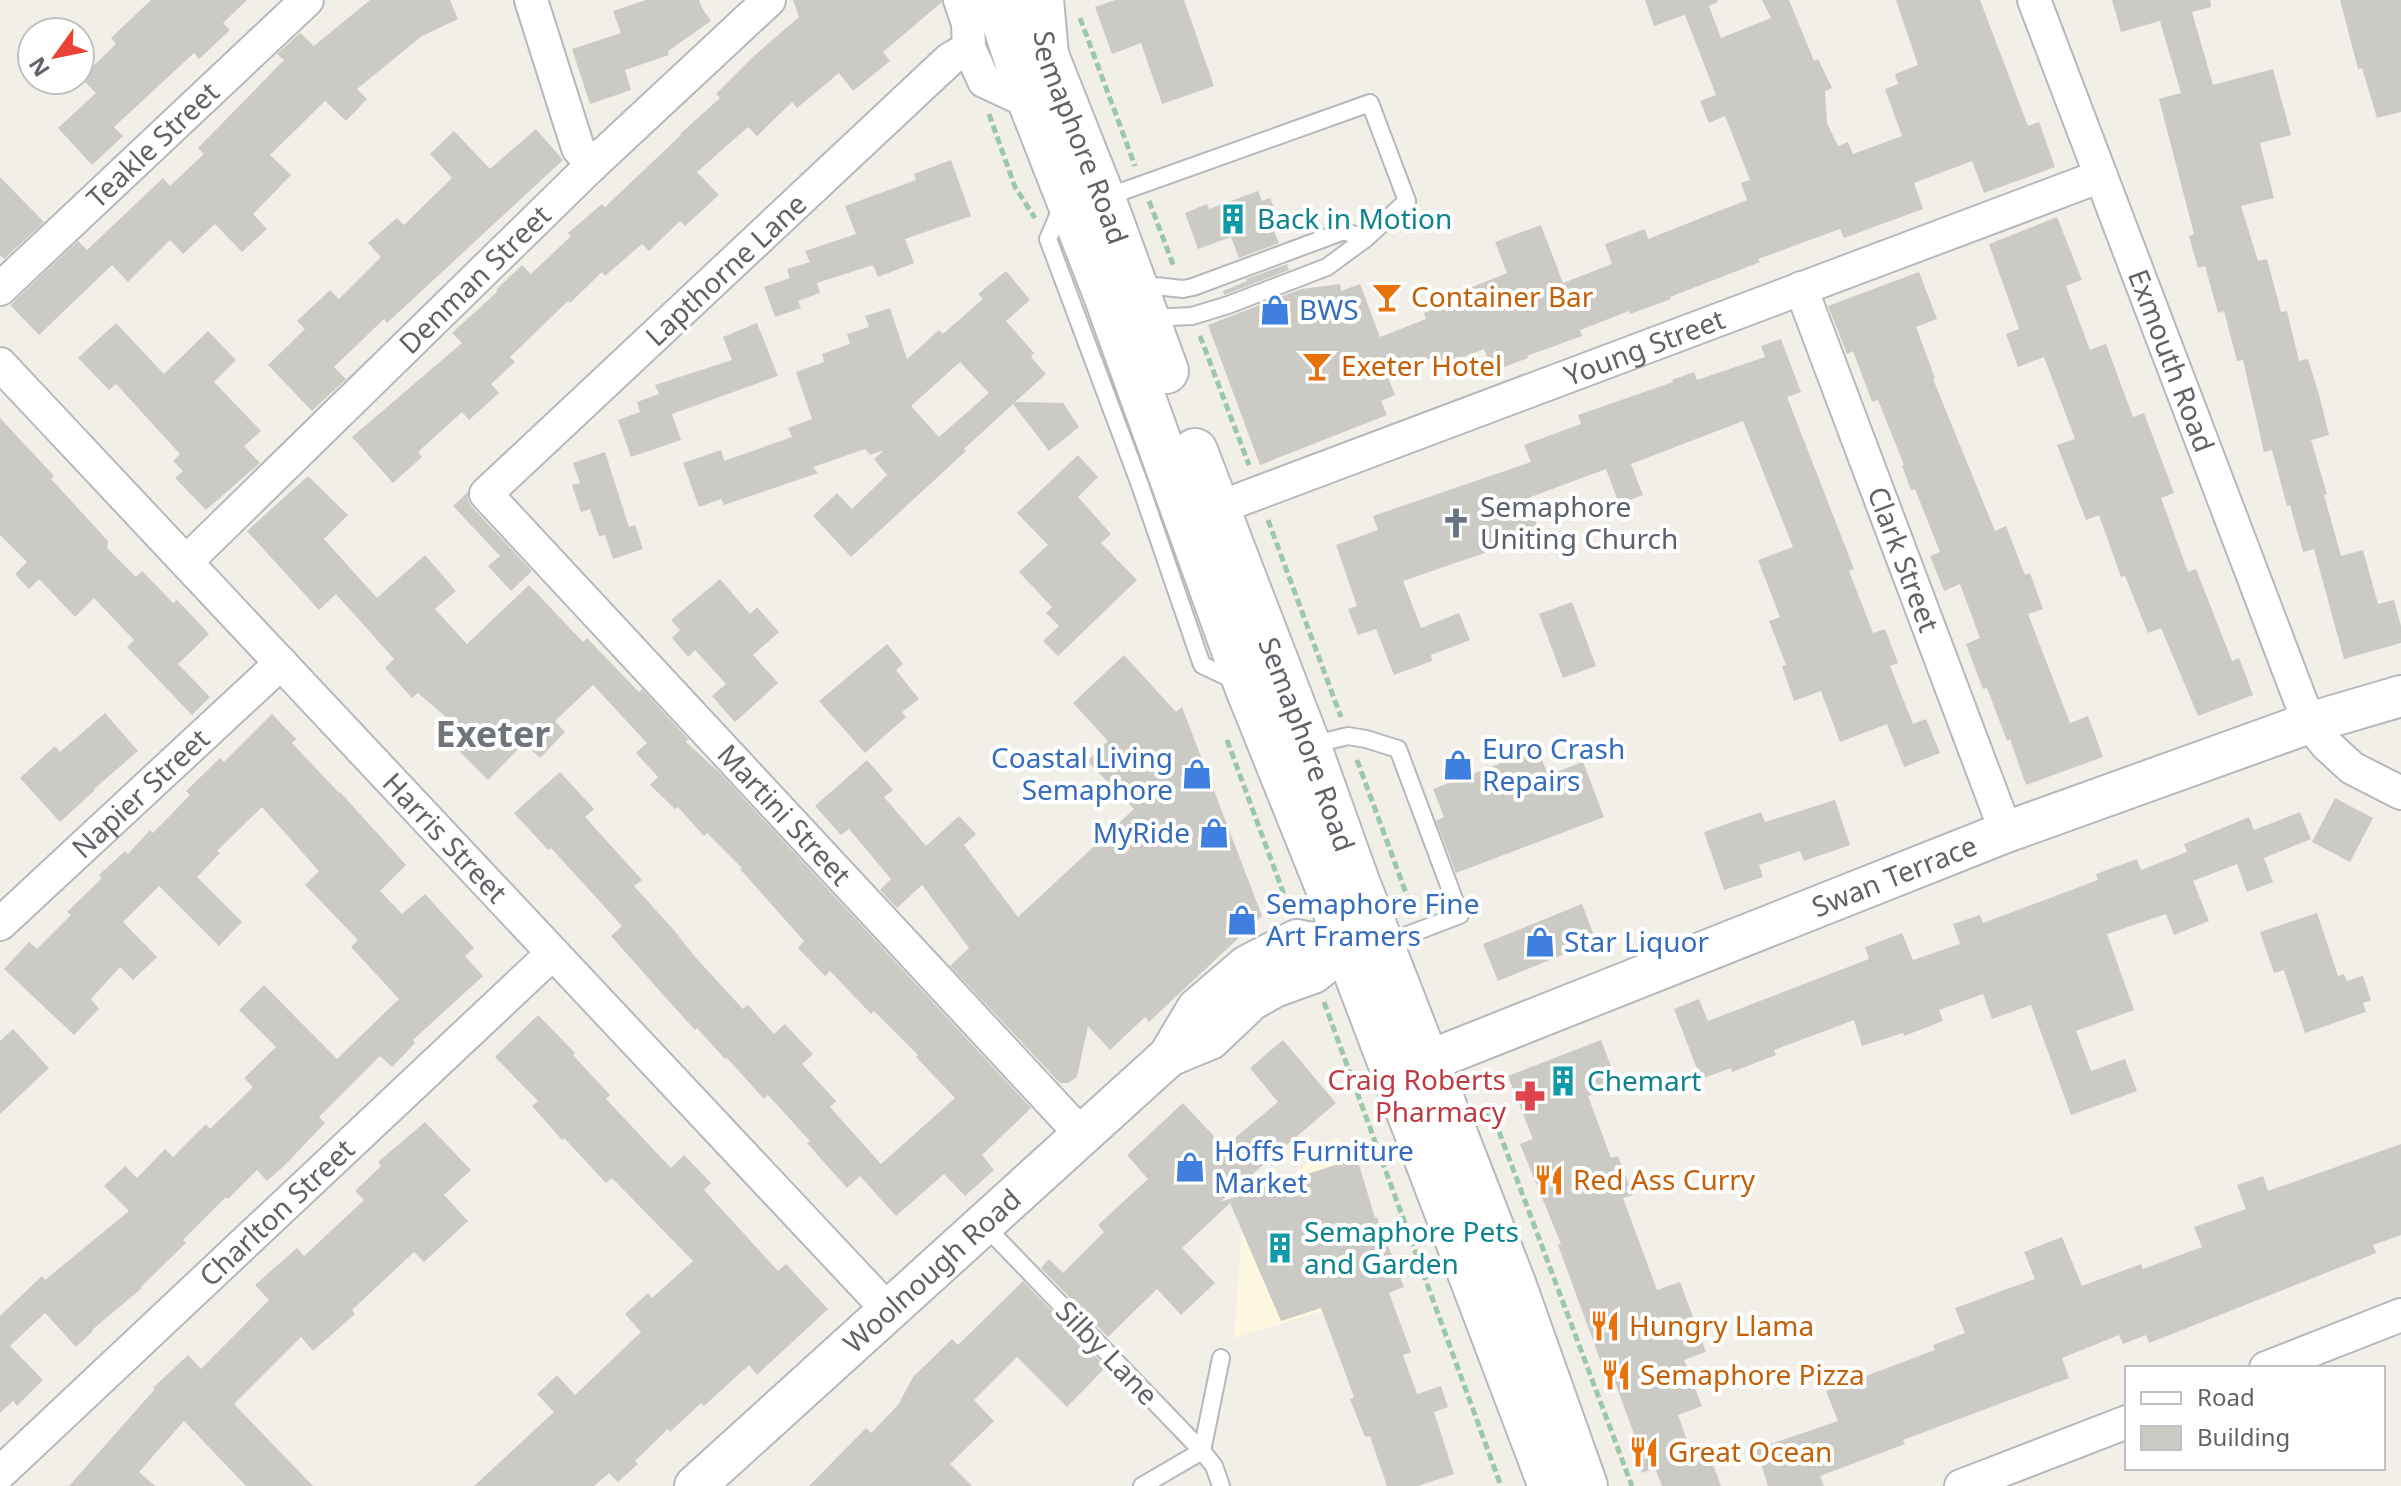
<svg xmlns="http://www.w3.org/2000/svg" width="2401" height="1486" font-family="'Noto Sans',sans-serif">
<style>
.commercial{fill:#fef7e0}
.building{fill:#cccac5;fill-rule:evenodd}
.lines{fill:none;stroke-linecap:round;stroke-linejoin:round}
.service-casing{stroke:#b5b8bc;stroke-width:20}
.minor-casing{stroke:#b5b8bc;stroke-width:36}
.tertiary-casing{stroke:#b5b8bc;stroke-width:44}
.secondary-casing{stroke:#b6babf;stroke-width:48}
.path{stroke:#9cc7a9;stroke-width:5;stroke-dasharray:8 4;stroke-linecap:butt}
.service{stroke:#fff;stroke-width:16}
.minor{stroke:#fff;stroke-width:32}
.tertiary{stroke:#fff;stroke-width:40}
.secondary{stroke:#fff;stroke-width:44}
.labels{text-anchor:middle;stroke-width:8;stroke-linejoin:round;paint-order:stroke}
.street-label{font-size:28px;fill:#5f6368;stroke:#fff}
.culture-label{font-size:28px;fill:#0d838f;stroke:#fff;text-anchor:start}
.food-label{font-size:28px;fill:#c56008;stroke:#fff;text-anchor:start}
.shop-label{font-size:28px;fill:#366cbe;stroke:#fff;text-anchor:start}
.worship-label{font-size:28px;fill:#5b616d;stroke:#fff;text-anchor:start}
.health-label{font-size:28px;fill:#be3a42;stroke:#fff;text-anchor:end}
.district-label{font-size:36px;font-weight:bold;fill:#70757a;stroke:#fff}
</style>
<rect width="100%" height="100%" fill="#f1efe8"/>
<path class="commercial" d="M1338,1137L1362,1214L1325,1310L1234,1338L1244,1202L1269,1195Z"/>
<g class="building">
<path d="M151,0H247L223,23L230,30L199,59L194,53L114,127L123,136L92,165L58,128L96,93L81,78L116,44L111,38Z"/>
<path d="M370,0H450L458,19L422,36L357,89L367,99L346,121L325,101L270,155L291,175L253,214L267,229L242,252L215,224L183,254L170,240L128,282L112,265L39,335L10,305L78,241L87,250L163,178L170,186L204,154L198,148L284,60L277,54L300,33L314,46Z"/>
<path d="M646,0H699L702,8L711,21L668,51L669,55L625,70L631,90L590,104L572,49L621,33L613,11Z"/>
<path d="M793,0H942V2L883,52L890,61L853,91L839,73L797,108L792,102L757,136L748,127L697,172L719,195L685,226L680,221L649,251L642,244L605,276L602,272L570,303L568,301L510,357L515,362L491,384L499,393L469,420L462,412L418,452L422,457L393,483L352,437L462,343L452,333L498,291L496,290L522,265L531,274L571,236L568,233L602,204L605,207L681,135L680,134L720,98L716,94L754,56L799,17Z"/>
<path d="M1115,0H1184L1214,86L1162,104L1141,43L1112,54L1095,7Z"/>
<path d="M1645,0H1717L1718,2L1709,6L1721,38L1771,18L1762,0H1789L1814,61L1818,59L1832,88L1825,91L1827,123L1838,146L1848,142L1853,154L1902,136L1885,89L1898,84L1895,74L1918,65L1896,0H1980L2028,126L2039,122L2055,167L1984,193L1972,161L1914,183L1923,209L1844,238L1840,229L1758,259L1760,262L1670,297L1671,299L1630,314L1629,311L1580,330L1582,336L1527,356L1528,358L1493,371L1484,349L1443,365L1439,355L1387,375L1395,395L1381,401L1387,415L1260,465L1208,325L1301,289L1340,284L1341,291L1360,284L1380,337L1426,319L1424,313L1464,298L1462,291L1507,273L1495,242L1541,225L1563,283L1612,264L1605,244L1645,229L1648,239L1747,200L1741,183L1750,180L1725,116L1709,123L1700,101L1716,95L1685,15L1654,26Z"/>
<path d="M2112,0H2210L2211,7L2192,12L2213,85L2273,69L2291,135L2260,143L2274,198L2241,206L2258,261L2267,259L2281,312L2287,311L2299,361L2308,359L2320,398L2329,435L2311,440L2327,494L2324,495L2341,556L2363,550L2378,604L2394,600L2401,626V643L2344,659L2314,549L2303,552L2290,505L2287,506L2272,450L2264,452L2243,360L2237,361L2224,311L2218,313L2205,266L2198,268L2189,236L2194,234L2159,99L2181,93L2160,21L2121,32Z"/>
<path d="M2340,0H2401V112L2377,118L2362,68L2358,69Z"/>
<path d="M536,129L563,160L387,323L384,319L334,367L346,379L312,411L268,365L305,329L297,321L330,290L339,299L381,257L368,243L397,218L404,225L452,178L430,154L454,131L490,169Z"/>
<path d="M951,160L971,216L905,239L914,263L878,277L873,265L817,283L820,293L798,301L801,308L775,317L764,287L790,278L787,269L810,262L805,251L856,234L845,206L916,180L914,174Z"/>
<path d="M0,177L44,222L4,259L0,255Z"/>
<path d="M1258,191L1262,201L1270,198L1281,226L1273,229L1279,243L1239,258L1231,237L1198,249L1185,213L1207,204L1209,209Z"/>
<path d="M2057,217L2082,280L2066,286L2090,350L2106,344L2133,417L2144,413L2174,493L2161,498L2188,572L2196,569L2232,661L2239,658L2253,695L2198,716L2161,628L2148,633L2125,576L2121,577L2099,515L2086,520L2057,445L2075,439L2044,357L2018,367L2006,334L2019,329L1989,244Z"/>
<path d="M1287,264L1289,270L1224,295L1223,291L1247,281L1246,279Z"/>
<path d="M1006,271L1030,300L1006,321L1034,353L1031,357L1046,374L1015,402L1063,403L1079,427L1049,451L1013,404L964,449L966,451L851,557L813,516L837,493L852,509L887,475L874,459L884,450L870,455L865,449L813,467L818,473L724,505L721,499L699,507L683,463L721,450L724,461L792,437L788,428L812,419L796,372L824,362L822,354L850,344L847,334L869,327L865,316L890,308L907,359L939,330L943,334L983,299L978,294ZM960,362L989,393L939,437L911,406Z"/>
<path d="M1919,272L1937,319L1916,327L1935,378L1933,379L1995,531L2006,526L2025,575L2030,573L2043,609L2028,614L2070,723L2088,716L2103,757L2026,785L2010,739L2007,741L1987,688L1983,689L1966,644L1980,638L1960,584L1944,591L1930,556L1940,552L1915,489L1911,490L1902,466L1904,465L1878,400L1872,402L1853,351L1847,354L1828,306Z"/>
<path d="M116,323L164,374L208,331L236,360L214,382L261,431L244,446L260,463L206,510L175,478L183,471L173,461L180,454L116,384L109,390L78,358Z"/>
<path d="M757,323L778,376L672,414L681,440L631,457L618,420L640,412L637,402L659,394L655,385L732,360L723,337Z"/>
<path d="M1781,339L1801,392L1787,397L1854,569L1849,571L1873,633L1885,629L1898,663L1890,666L1913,724L1926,719L1940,753L1904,767L1887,724L1840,742L1821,691L1794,701L1782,666L1786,665L1769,621L1780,617L1758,560L1793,547L1743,421L1631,464L1643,495L1619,504L1606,469L1528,498L1540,534L1403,581L1421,628L1459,613L1470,640L1431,655L1432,661L1394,675L1376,629L1358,635L1348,609L1357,606L1336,545L1378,530L1373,516L1531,462L1524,445L1581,424L1578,415L1673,382L1672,380L1694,372L1697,380L1765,357L1761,346Z"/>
<path d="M0,418L54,476L51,479L108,541L107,548L136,577L142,571L173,603L177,600L209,634L178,664L210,697L192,715L127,647L134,640L94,598L75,617L39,579L29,589L15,574L27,562L0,535Z"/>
<path d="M605,452L629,527L635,525L643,549L613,559L605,535L599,536L590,509L581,512L572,485L580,483L573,463Z"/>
<path d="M1078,455L1098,477L1078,497L1111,534L1101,543L1137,580L1058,656L1043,641L1059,626L1046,613L1052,607L1019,572L1048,545L1017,513Z"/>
<path d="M308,476L348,515L324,539L377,598L425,555L456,591L435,609L467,644L529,585L583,642L587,638L639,692L642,689L688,739L686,742L720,773L1031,1108L982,1155L994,1170L965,1196L944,1174L896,1216L860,1176L847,1188L807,1143L810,1141L768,1095L764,1099L727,1058L725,1059L697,1028L695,1030L666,998L611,936L622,926L551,848L548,850L514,813L560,772L594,809L585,817L642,880L634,886L673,929L696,958L743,1009L748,1005L774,1034L785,1024L813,1054L802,1064L836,1101L830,1107L881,1164L955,1098L916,1057L918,1055L874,1011L871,1014L830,971L825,976L798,948L804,941L740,869L742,868L707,833L704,836L678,807L675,809L650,785L658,777L636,753L647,743L593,685L555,721L565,732L540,758L524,743L488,780L457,749L469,737L418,693L412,698L385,668L394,659L336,594L319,610L247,531Z"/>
<path d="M468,492V499L472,507L532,571L511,591L488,566L500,556L453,506Z"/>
<path d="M720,579L750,614L757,607L779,632L753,655L778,683L735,722L712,696L726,684L695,650L688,657L672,638L680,630L671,620Z"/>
<path d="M1572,602L1596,666L1563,678L1539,614Z"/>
<path d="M887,644L903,664L896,670L919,699L902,712L906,717L865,753L819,701Z"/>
<path d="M1124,655L1176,712L1182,707L1262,916L1149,1022L1145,1017L1110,1050L1088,1026L1077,1077L1068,1083H1060L950,966L969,948L922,885L897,908L880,890L891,879L849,829L841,835L815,806L867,760L893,790L884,797L926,846L959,816L976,834L964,845L1018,917L1134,809L1087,761L1108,741L1073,703Z"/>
<path d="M105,713L138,751L94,789L95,790L60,822L20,778L55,746L60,752Z"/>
<path d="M272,714L296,739L292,743L339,793L340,792L406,865L380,891L402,914L425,894L474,948L465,956L483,976L413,1040L415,1043L392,1067L380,1056L319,1117L325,1123L285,1165L267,1181L257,1170L228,1199L226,1197L183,1240L186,1243L141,1287L142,1288L92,1330L93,1331L76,1347L45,1313L10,1346L43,1380L17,1406L13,1401L0,1413V1316L42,1276L45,1280L129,1211L104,1186L125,1166L137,1178L165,1149L173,1157L206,1124L210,1129L253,1087L244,1078L276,1047L239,1010L264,985L337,1059L399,999L351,947L358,940L305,885L319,871L262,807L217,851L220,853L197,877L242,922L219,946L159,886L123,922L157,957L133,980L120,967L91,999L99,1009L74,1035L4,969L29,942L37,949L71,915L67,912L102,878L99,875L125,851L128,854L150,830L153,833L190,795L186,791L220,758L224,762Z"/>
<path d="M1538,749L1548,775L1583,762L1604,817L1456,873L1436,821L1444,817L1433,789Z"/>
<path d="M2335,798L2373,818L2350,862L2312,842Z"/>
<path d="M1835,800L1850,845L1804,861L1800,851L1759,865L1763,877L1724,890L1704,832L1761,812L1765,822Z"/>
<path d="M2300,812L2311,839L2264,858L2273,882L2247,892L2237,864L2193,881L2209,921L2174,935L2166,914L2107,934L2134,1010L2076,1031L2091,1071L2125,1059L2137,1091L2071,1115L2031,1005L1992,1019L1983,994L1939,1010L1943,1021L1904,1036L1903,1033L1862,1046L1854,1020L1774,1050L1776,1055L1732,1072L1731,1068L1701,1079L1674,1009L1699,999L1708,1021L1869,959L1865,947L1902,933L1913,960L1960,944L1953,924L1980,915L1983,923L2098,880L2096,874L2137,859L2141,870L2187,852L2184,844L2249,817L2254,830Z"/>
<path d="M1582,904L1596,941L1498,981L1483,944Z"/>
<path d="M2317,913L2338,976L2344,974L2347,981L2363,976L2371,1000L2363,1003L2366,1012L2305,1033L2284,970L2274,973L2260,932Z"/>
<path d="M538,1015L575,1053L573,1055L610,1095L606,1099L671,1168L684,1155L711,1183L704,1190L778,1271L786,1264L828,1309L757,1375L749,1365L704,1406L701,1403L670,1432L668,1429L635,1461L638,1464L618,1482L609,1473L594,1486H474L554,1412L537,1394L557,1375L575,1395L641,1332L625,1314L648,1293L652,1298L693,1261L612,1178L606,1183L564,1138L562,1140L532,1106L538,1101L495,1057Z"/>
<path d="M13,1029L49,1068L0,1114V1041Z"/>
<path d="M1283,1040L1336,1103L1220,1202L1357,1158L1375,1218L1377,1217L1404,1287L1389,1293L1411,1352L1403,1355L1417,1394L1441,1386L1448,1407L1434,1412L1454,1474L1418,1486H1387L1370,1436L1365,1437L1350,1399L1354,1397L1321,1308L1281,1321L1230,1203L1182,1248L1215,1283L1181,1315L1157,1289L1108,1337L1041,1268L1049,1259L1063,1273L1104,1232L1098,1225L1148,1179L1127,1155L1183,1103L1224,1147L1278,1102L1250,1068Z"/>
<path d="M1601,1040L1618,1085L1588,1096L1611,1158L1618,1156L1633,1195L1623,1198L1657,1290L1680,1282L1706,1352L1684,1360L1702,1406L1678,1415L1694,1459L1709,1453L1721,1486H1662L1655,1468L1642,1473L1630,1439L1635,1437L1616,1385L1610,1387L1558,1245L1561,1244L1520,1144L1533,1139L1508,1076Z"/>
<path d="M425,1122L471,1170L444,1195L468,1221L424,1262L414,1252L352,1310L355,1314L313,1351L301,1337L234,1404L313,1486H246L184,1421L139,1472L155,1486H69L155,1389L153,1388L188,1355L201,1369L269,1300L255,1285L297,1248L304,1256L364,1200L355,1191L381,1166L378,1162Z"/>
<path d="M2401,1144V1235L2373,1245L2376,1253L2149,1343L2146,1335L2123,1344L2119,1335L2062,1358L2069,1378L1903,1440L1905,1444L1820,1476L1824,1486H1768L1756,1449L1838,1421L1826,1391L1935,1350L1933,1345L1965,1333L1955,1308L2035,1279L2024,1252L2062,1237L2082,1286L2141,1264L2143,1269L2202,1247L2194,1227L2246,1209L2237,1185L2263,1176L2268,1191Z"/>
<path d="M1023,1281L1106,1367L1067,1407L1017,1357L974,1400L994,1421L950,1464L972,1486H809L866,1428L871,1433L898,1405L913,1377L952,1339L958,1345Z"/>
</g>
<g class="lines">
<g class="service-casing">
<g id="service">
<path d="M1104,198L1370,103L1407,201L1365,239"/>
<path d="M1068,211L1057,218L1048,239L1140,485L1202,665L1238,682"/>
<path d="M1136,284L1183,289L1193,287L1344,231L1365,239L1327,267L1228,305L1192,316L1151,318"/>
<path d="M1311,745L1348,736L1366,739L1398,749L1460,915L1384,944"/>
<path d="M984,1225L1202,1451L1214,1466L1221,1486"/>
<path d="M1142,1486L1202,1451L1221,1358"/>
</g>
</g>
<g class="minor-casing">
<g id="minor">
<path d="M531,0L578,148L592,165"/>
<path d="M960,0L968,23L969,48L984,81L1031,103"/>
<path id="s1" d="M2034,0L2309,723L2327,745L2352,768L2401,793"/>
<path id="s2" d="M969,48L950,59L486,494L1081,1134"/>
<path id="s3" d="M1801,288L2006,832"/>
<path id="s4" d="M0,289L307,0"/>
<path id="s5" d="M0,364L889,1311"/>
<path id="s6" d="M1199,515L2101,176"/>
<path id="s7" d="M186,562L592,165L769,0"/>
<path id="s8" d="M0,924L281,663"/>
<path d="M2266,1368L2401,1315"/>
<path id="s9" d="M0,1473L553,953"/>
<path d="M1961,1486L2127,1422"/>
</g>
</g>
<g class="tertiary-casing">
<g id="tertiary">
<path d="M1169,1056L1210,1039L1251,1000L1274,987L1313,973L1346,946"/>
<path id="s10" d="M1398,1073L2006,832L2309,723L2401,696"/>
<path id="s11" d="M695,1486L1169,1056L1197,1009L1247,966L1297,940C1311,944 1330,944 1346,946"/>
</g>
</g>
<g class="secondary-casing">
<g id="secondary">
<path d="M997,0L1031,103L1106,295L1247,686L1329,890L1346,946L1551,1486"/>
<path id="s12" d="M1041,0L1046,55L1103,199L1166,371"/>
<path id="s13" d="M1195,451L1308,745L1357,882L1514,1286L1585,1486"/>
</g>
</g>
<g class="path">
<path d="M1080,18L1135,166"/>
<path d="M989,114L1015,187L1035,218"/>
<path d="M1149,201L1174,267"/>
<path d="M1200,336L1249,465"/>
<path d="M1268,520L1341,717"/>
<path d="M1227,740L1290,911"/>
<path d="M1357,760L1413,912"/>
<path d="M1324,1002L1501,1486"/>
<path d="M1485,1113L1495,1121L1632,1486"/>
</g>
<use href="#service" class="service"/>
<use href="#minor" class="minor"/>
<use href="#tertiary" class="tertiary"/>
<use href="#secondary" class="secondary"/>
</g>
<defs>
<g id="building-bare" transform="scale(2.4)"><path d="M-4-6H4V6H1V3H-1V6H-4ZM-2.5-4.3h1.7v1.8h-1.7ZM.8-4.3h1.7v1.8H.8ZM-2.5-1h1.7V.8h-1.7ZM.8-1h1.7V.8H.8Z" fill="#0f9aa8" stroke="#fff" stroke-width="2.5" paint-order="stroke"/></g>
<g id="bar-bare" transform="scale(2.4)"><path d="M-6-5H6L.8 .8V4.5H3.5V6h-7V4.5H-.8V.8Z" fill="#e8710a" stroke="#fff" stroke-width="2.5" paint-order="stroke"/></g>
<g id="shop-bare" transform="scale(2.4)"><path d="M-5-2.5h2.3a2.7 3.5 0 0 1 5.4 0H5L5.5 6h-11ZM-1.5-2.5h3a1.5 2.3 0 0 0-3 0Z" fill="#3f7fe0" stroke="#fff" stroke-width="2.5" paint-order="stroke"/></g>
<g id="church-bare" transform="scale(2.4)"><path d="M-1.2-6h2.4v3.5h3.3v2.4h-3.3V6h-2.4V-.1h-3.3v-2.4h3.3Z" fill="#6b7280" stroke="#fff" stroke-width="2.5" paint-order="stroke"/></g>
<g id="pharmacy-bare" transform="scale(2.4)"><path d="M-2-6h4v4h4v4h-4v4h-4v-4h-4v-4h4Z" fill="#e0444e" stroke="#fff" stroke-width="2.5" paint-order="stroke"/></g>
<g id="restaurant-bare" transform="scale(2.4)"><path d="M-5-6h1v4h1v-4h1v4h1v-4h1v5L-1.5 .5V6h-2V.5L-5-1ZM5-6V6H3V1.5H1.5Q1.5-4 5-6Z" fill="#e8710a" stroke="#fff" stroke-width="2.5" paint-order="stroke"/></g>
</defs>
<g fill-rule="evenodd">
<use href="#building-bare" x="1233" y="219"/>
<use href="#bar-bare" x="1387" y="297"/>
<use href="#shop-bare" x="1275" y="310"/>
<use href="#bar-bare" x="1317" y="366"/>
<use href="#church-bare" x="1456" y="523"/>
<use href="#shop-bare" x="1458" y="765"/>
<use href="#shop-bare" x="1197" y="774"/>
<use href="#shop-bare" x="1214" y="833"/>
<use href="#shop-bare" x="1242" y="920"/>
<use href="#shop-bare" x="1540" y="942"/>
<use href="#building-bare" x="1563" y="1081"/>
<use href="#pharmacy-bare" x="1530" y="1096"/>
<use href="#shop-bare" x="1190" y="1167"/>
<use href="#restaurant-bare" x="1549" y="1180"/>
<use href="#building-bare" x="1280" y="1248"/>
<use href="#restaurant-bare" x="1605" y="1326"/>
<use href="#restaurant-bare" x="1616" y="1375"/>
<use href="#restaurant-bare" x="1644" y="1452"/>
</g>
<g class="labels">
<g class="street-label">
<text dy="10" stroke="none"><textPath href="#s12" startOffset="144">Semaphore Road</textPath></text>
<text dy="10" stroke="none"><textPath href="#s4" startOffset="210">Teakle Street</textPath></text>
<text transform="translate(726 270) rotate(-43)" y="10">Lapthorne Lane</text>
<text dy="10" stroke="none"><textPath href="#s7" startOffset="404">Denman Street</textPath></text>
<text dy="10" stroke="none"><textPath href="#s6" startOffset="476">Young Street</textPath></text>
<text dy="10" stroke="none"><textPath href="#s1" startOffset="386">Exmouth Road</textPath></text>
<text dy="10" stroke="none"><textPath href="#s3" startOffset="290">Clark Street</textPath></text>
<text dy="10" stroke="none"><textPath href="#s13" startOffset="314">Semaphore Road</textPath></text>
<text dy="10" stroke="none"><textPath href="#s8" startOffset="192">Napier Street</textPath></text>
<text dy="10" stroke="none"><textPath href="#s2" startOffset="1096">Martini Street</textPath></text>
<text dy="10" stroke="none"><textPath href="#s5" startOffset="650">Harris Street</textPath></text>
<text dy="10" stroke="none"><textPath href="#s10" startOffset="534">Swan Terrace</textPath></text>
<text dy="10" stroke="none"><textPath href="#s9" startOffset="380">Charlton Street</textPath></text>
<text dy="10" stroke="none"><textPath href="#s11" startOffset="320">Woolnough Road</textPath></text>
<text transform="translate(1107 1353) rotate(46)" y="10">Silby Lane</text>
</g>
<g class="culture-label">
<text x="1257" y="229">Back in Motion</text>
<text x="1587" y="1091">Chemart</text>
<text x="1304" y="1242">Semaphore Pets<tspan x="1304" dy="32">and Garden</tspan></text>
</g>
<g class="food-label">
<text x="1411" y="307">Container Bar</text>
<text x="1341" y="376">Exeter Hotel</text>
<text x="1573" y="1190">Red Ass Curry</text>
<text x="1629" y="1336">Hungry Llama</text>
<text x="1640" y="1385">Semaphore Pizza</text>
<text x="1668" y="1462">Great Ocean</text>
</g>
<g class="shop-label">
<text x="1299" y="320">BWS</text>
<text x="1482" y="759">Euro Crash<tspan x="1482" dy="32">Repairs</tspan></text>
<text x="1173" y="768" text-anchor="end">Coastal Living<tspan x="1173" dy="32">Semaphore</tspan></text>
<text x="1190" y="843" text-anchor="end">MyRide</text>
<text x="1266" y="914">Semaphore Fine<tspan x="1266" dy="32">Art Framers</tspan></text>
<text x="1564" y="952">Star Liquor</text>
<text x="1214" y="1161">Hoffs Furniture<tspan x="1214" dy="32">Market</tspan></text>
</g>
<g class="worship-label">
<text x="1480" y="517">Semaphore<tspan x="1480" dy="32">Uniting Church</tspan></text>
</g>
<g class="health-label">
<text x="1506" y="1090">Craig Roberts<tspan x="1506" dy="32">Pharmacy</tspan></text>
</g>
<g class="district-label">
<text x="493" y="747">Exeter</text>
</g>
</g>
<rect x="2125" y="1366" width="260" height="104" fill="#ffffff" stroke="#bfc1c3" stroke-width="2"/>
<rect x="2141" y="1392" width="40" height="12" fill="#ffffff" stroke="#bfc1c3" stroke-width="2"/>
<text x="2197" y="1406" font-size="24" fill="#5f6368">Road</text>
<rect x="2141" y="1426" width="40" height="24" fill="#cccac5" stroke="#bfc1c3" stroke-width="2"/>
<text x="2197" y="1446" font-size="24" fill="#5f6368">Building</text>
<g transform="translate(56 56) rotate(237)"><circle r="38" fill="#ffffff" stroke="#bfc1c3" stroke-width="2"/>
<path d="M0-6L14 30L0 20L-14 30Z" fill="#ea4335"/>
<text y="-12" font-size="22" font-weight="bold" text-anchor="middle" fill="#5f6368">N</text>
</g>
</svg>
